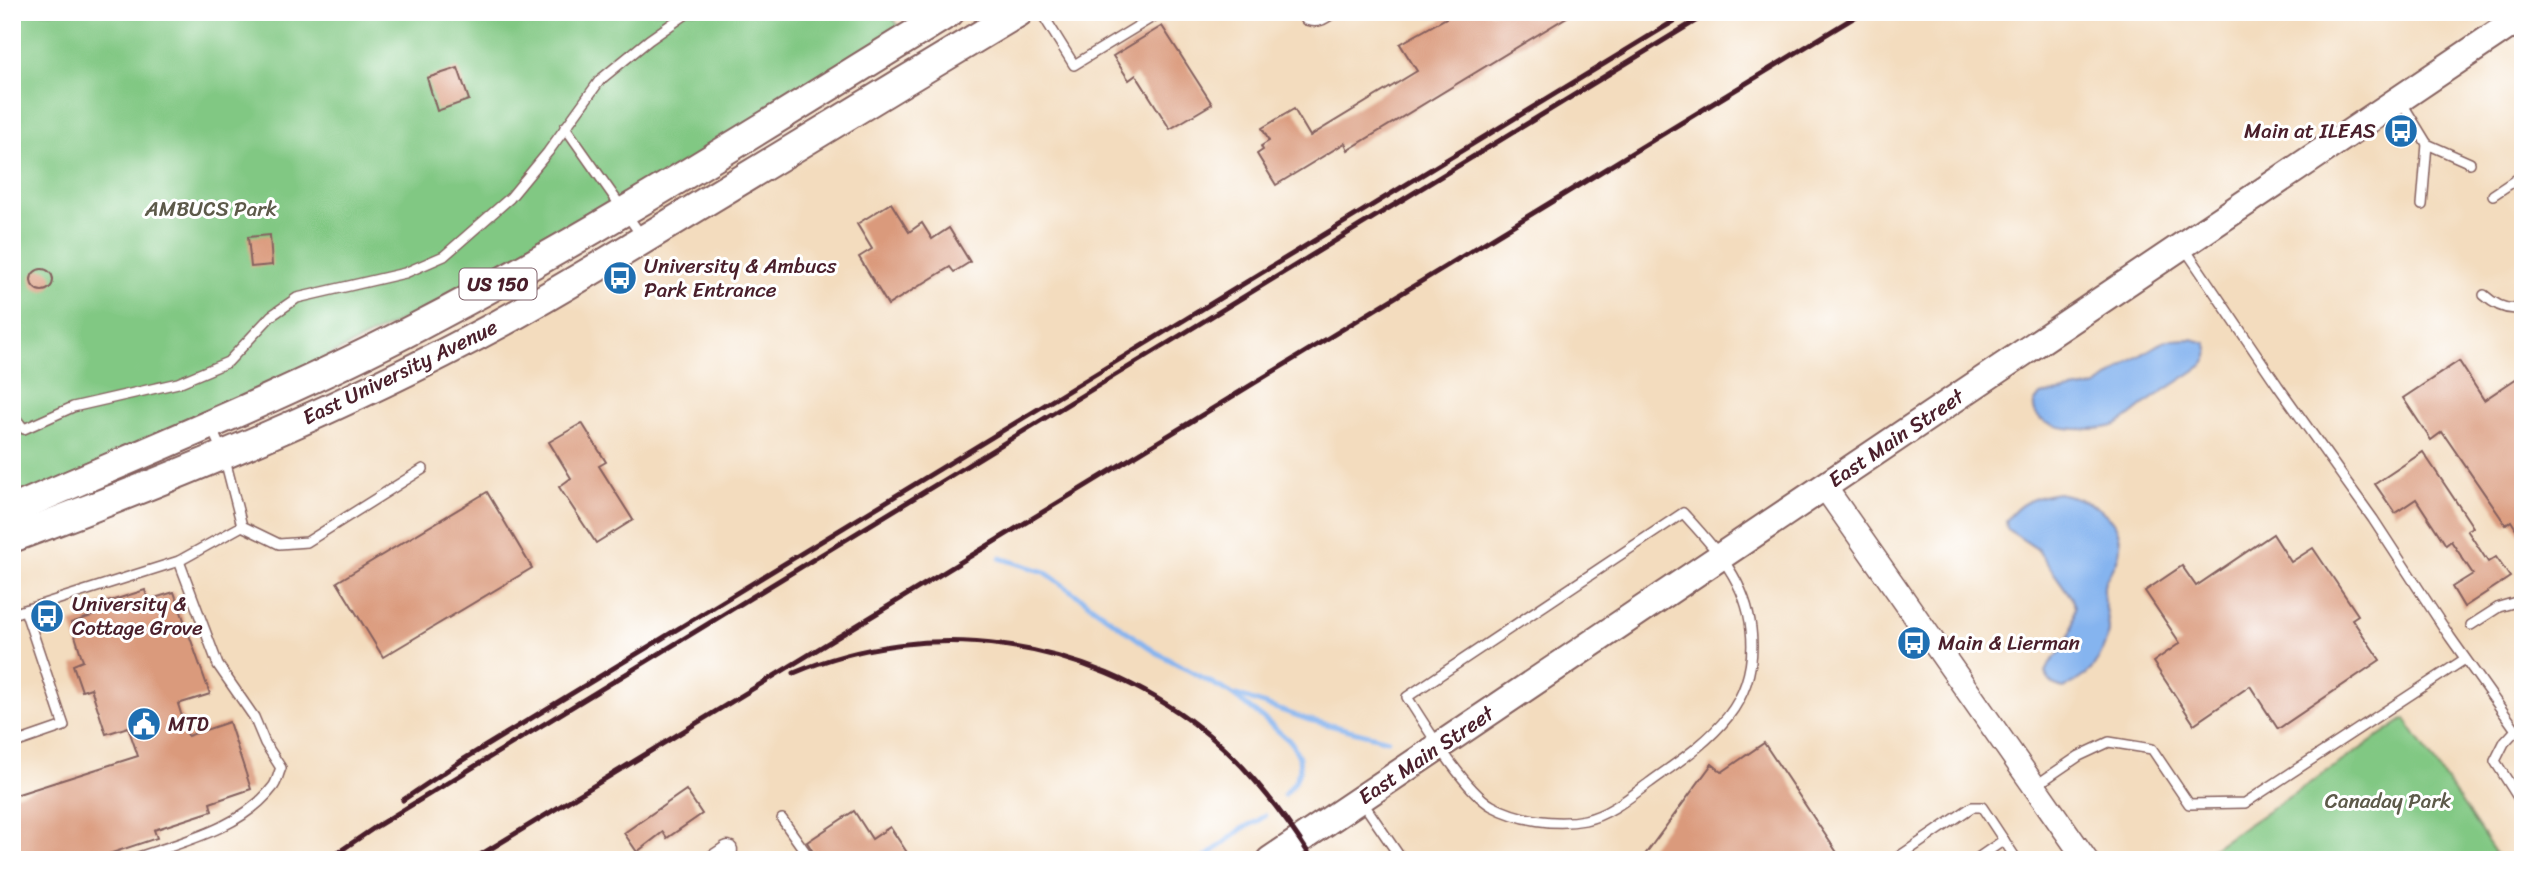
<svg xmlns="http://www.w3.org/2000/svg" width="2535" height="872" font-family="Sriracha,sans-serif">
<style>
.green{fill:#81c883;stroke:#667457;stroke-width:2}
.water{fill:#85b4ef;stroke:#686a8d;stroke-width:2}
.lines{fill:none;stroke-linecap:round;stroke-linejoin:round}
.stream{stroke:#85b4ef;stroke-width:5}
.building{fill:#da9a7c}
.service-casing{stroke:#85615e;stroke-width:12}
.minor-casing{stroke:#85615e;stroke-width:21}
.tertiary-casing{stroke:#85615e;stroke-width:26}
.secondary-casing{stroke:#85615e;stroke-width:30}
.primary-casing{stroke:#85615e;stroke-width:32}
.service{stroke:#fff;stroke-width:9}
.minor{stroke:#fff;stroke-width:18}
.tertiary{stroke:#fff;stroke-width:23}
.secondary{stroke:#fff;stroke-width:26}
.primary{stroke:#fff;stroke-width:28}
.rail{stroke:#4a1f2b;stroke-width:5}
.labels{text-anchor:middle;stroke-width:6;stroke-linejoin:round;paint-order:stroke}
.shield{fill:#fff;stroke:#80626b;stroke-width:2}
.shield-label{font-size:19px;font-weight:bold;fill:#4a1f2b}
.poi-label{font-size:21px;fill:#4a1f2b;stroke:#fff;text-anchor:start}
.park-label{font-size:21px;fill:#5d5a4a;stroke:#fff}
.street-label{font-size:21px;fill:#4a1f2b;stroke:#fff}
</style>
<rect width="100%" height="100%" fill="#fff"/>
<filter id="ink" filterUnits="userSpaceOnUse"><feTurbulence type="fractalNoise" baseFrequency=".0143" numOctaves="2"/><feDisplacementMap in="SourceGraphic" scale="14" xChannelSelector="R" yChannelSelector="G"/><feConvolveMatrix kernelMatrix="1 2 1 2 8 2 1 2 1" color-interpolation-filters="sRGB"/></filter>
<filter id="wash" filterUnits="userSpaceOnUse"><feTurbulence type="fractalNoise" baseFrequency=".00686" numOctaves="4" result="noise"/><feDisplacementMap in="SourceGraphic" scale="28" xChannelSelector="R" yChannelSelector="G"/><feGaussianBlur stdDeviation="1.57" result="paint"/><feColorMatrix in="noise" values="0 0 0 0 0 0 0 0 0 0 0 0 0 0 0 0 0 1.4 0 .05"/><feComposite in="paint" operator="in"/></filter>
<g filter="url(#wash)">
<rect width="100%" height="100%" fill="#f3dcbe"/>
<g class="green">
<path d="M12,12H889L907,39L626,211L12,510Z"/>
<path d="M2405,719L2500,860H2195Z"/>
</g>
<g class="water">
<path d="M2192,339L2206,343C2210,352 2209,357 2204,364C2186,377 2167,388 2149,401C2138,409 2126,422 2113,426C2096,431 2037,433 2034,408C2033,402 2037,399 2041,395L2097,386L2128,363L2159,344L2168,340Z"/>
<path d="M2058,493C2093,500 2133,521 2116,563C2113,571 2104,579 2104,587C2103,602 2109,616 2109,630C2109,636 2106,641 2104,646C2095,671 2087,675 2065,688C2054,686 2049,683 2045,672L2049,664L2064,648L2072,630L2075,607L2071,597L2037,549L2007,529L2006,521C2019,502 2036,496 2058,493Z"/>
</g>
<g class="lines">
<g class="stream">
<path d="M1000,558L1045,572L1154,651L1230,693L1264,719L1292,743L1299,757L1300,770L1294,783L1284,795"/>
<path d="M1237,695L1306,719L1388,740"/>
<path d="M1202,860L1243,828L1258,821L1265,815"/>
</g>
</g>
<g id="blocks">
<g class="building">
<path d="M1443,12H1575L1348,150L1345,143L1276,185L1257,154L1263,150L1261,146L1269,141L1262,128L1294,109L1310,136L1417,71L1400,44L1446,18Z"/>
<path d="M1162,26L1212,104L1170,129L1136,75L1129,80L1113,56Z"/>
<path d="M458,68L469,100L437,111L427,78Z"/>
<path d="M891,203L909,232L922,223L932,239L949,228L970,262L954,272L950,267L888,305L859,257L872,249L857,224Z"/>
<path d="M270,235L272,265L251,267L248,237Z"/>
<circle cx="42" cy="280" r="11"/>
<path d="M2459,361L2484,400L2523,374V540L2511,521L2506,525L2442,432L2431,440L2403,398Z"/>
<path d="M582,423L606,462L599,466L633,520L596,543L559,487L571,478L549,442Z"/>
<path d="M2423,452L2473,527L2467,530L2488,562L2496,557L2510,577L2464,607L2452,587L2473,574L2451,541L2446,545L2416,499L2395,513L2375,484Z"/>
<path d="M487,492L532,568L383,657L337,582Z"/>
<path d="M2273,534L2291,562L2313,548L2358,615L2352,619L2380,660L2278,729L2250,686L2194,724L2153,662L2180,643L2145,591L2182,566L2196,586Z"/>
<path d="M145,590L148,600L174,592L210,694L178,704L188,736L229,722L251,789L210,803L212,811L154,830L157,838L91,860H12V796L138,756L128,727L106,734L91,688L82,691L73,665L83,661L71,623L101,613L98,605Z"/>
<path d="M1764,743L1842,860H1641L1712,764L1722,772Z"/>
<path d="M686,790L702,814L667,838L663,832L637,852L624,833Z"/>
<path d="M854,811L872,839L890,827L912,860H818L807,842Z"/>
</g>
</g>
</g>
<g filter="url(#ink)">
<use href="#blocks" fill-opacity="0" stroke="#85615e" stroke-width="2"/>
<g class="lines">
<g class="service-casing">
<g id="service">
<path d="M1041,12L1074,65L1161,12"/>
<path d="M1302,12L1306,20C1319,24 1325,19 1335,12"/>
<path d="M2400,100L2427,144"/>
<path d="M565,127L641,235"/>
<path d="M2493,195L2523,175"/>
<path d="M2422,205L2427,144L2470,163"/>
<path d="M2183,246L2278,386L2373,519L2450,637L2516,730L2523,727"/>
<path d="M2484,295C2495,305 2508,312 2523,307"/>
<path d="M12,414L24,429L73,407L178,383L228,362L271,316L297,298L405,273L444,256L510,198L548,152L600,80L649,40L689,12"/>
<path d="M1683,513C1714,547 1746,580 1751,629C1760,709 1706,742 1649,783C1630,797 1609,815 1585,820C1556,826 1518,820 1492,806C1465,791 1425,725 1407,697Z"/>
<path d="M242,526L279,544L307,542L423,469"/>
<path d="M12,614L179,561L242,526L224,456L212,429"/>
<path d="M2471,625L2499,607L2523,600"/>
<path d="M2516,730L2504,743L2495,761L2523,805"/>
<path d="M12,744L64,726L25,610"/>
<path d="M2035,786L2079,756L2109,742L2152,749L2189,804L2245,803L2465,659"/>
<path d="M1361,800L1402,860"/>
<path d="M782,819L811,860"/>
<path d="M130,860C177,843 240,830 272,788C277,783 278,774 281,768L265,743L254,717L218,665L179,561"/>
<path d="M1894,860L1972,807H1982L2017,860"/>
<path d="M1975,860L2004,840"/>
</g>
</g>
<g class="minor-casing">
<path id="minor" d="M713,860L728,850"/>
</g>
<g class="tertiary-casing">
<path id="tertiary" d="M1824,486L2086,860"/>
</g>
<g class="secondary-casing">
<path id="secondary" d="M1270,860L2523,16"/>
</g>
<g class="primary-casing">
<g id="primary">
<path d="M12,510C149,450 289,394 421,325C603,230 775,119 950,12"/>
<path d="M12,538C179,476 342,409 499,324C574,283 647,237 720,193C820,132 919,72 1019,12"/>
</g>
</g>
<use href="#service" class="service"/>
<use href="#minor" class="minor"/>
<use href="#tertiary" class="tertiary"/>
<use href="#secondary" class="secondary"/>
<use href="#primary" class="primary"/>
<g class="rail">
<path d="M794,673C928,616 1085,638 1200,728C1246,763 1282,811 1313,860"/>
<path d="M403,800L461,761L1689,12"/>
<path d="M327,860L377,826L1710,12"/>
<path d="M472,860L1863,12"/>
</g>
</g>
</g>
<defs>
<g id="bus-disc" transform="scale(1.75)"><circle r="9.5" fill="#1f6fb2" stroke="#fff"/><path d="M-5-6H5V4H4V6H2V4H-2V6H-4V4H-5ZM-3.5-4V0h7V-4ZM-3.5 1.2v1.5H-2V1.2ZM2 1.2v1.5H3.5V1.2Z" fill="#fff"/></g>
<g id="civic-disc" transform="scale(1.75)"><circle r="9.5" fill="#1f6fb2" stroke="#fff"/><path d="M-.6-6.5H3V-4.5H.6V-3L4-1V1h2V6H-6V1h2V-1L-.6-3ZM-1.2 2.5V6h2.4V2.5Z" fill="#fff"/></g>
</defs>
<g fill-rule="evenodd">
<use href="#bus-disc" x="2401" y="131"/>
<use href="#bus-disc" x="620" y="278"/>
<use href="#bus-disc" x="47" y="616"/>
<use href="#bus-disc" x="1914" y="643"/>
<use href="#civic-disc" x="144" y="724"/>
</g>
<g class="labels">
<rect class="shield" x="459.5" y="268.5" width="77" height="31" rx="5"/>
<g class="shield-label">
<text x="498" y="291">US 150</text>
</g>
<g class="poi-label">
<text x="2376" y="138" text-anchor="end">Main at ILEAS</text>
<text x="644" y="273">University &amp; Ambucs<tspan x="644" dy="24">Park Entrance</tspan></text>
<text x="72" y="611">University &amp;<tspan x="72" dy="24">Cottage Grove</tspan></text>
<text x="1938" y="650">Main &amp; Lierman</text>
<text x="168" y="731">MTD</text>
</g>
<g class="park-label">
<text x="211" y="216">AMBUCS Park</text>
<text x="2388" y="808">Canaday Park</text>
</g>
<g class="street-label">
<text transform="translate(400 372) rotate(-26)" y="7">East University Avenue</text>
<text transform="translate(1896 438) rotate(-34)" y="7">East Main Street</text>
<text transform="translate(1426 755) rotate(-34)" y="7">East Main Street</text>
</g>
</g>
<rect width="2535" height="872" fill="none" stroke="#fff" stroke-width="42"/>
</svg>
